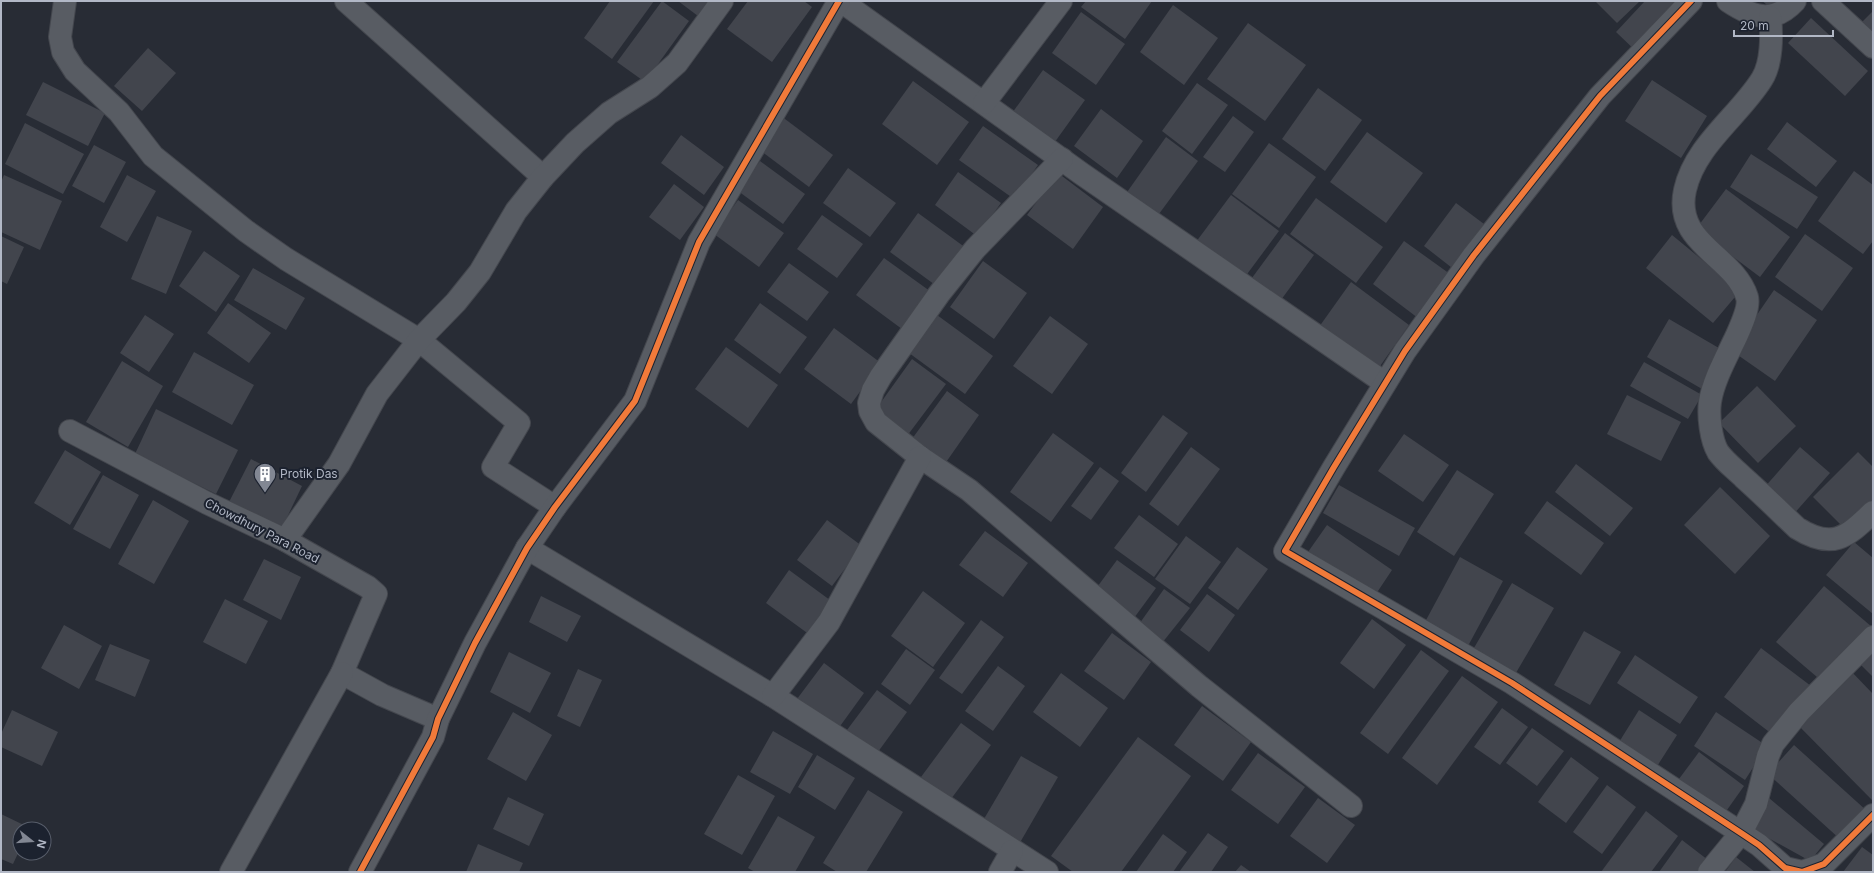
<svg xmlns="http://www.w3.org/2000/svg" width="1874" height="873" font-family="Inter,sans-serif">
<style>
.building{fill:#42454d}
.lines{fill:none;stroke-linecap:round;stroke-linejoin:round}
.minor-casing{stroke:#44474e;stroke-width:24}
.minor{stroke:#585c63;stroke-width:22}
.cycleway-casing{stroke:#1c222f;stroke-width:8}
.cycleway{stroke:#f17a3a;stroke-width:6}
.labels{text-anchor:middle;stroke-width:4;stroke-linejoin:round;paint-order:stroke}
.poi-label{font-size:12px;fill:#b2b8c6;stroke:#1c222f;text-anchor:start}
.street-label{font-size:12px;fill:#b2b8c6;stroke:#1c222f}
</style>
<rect width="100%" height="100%" fill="#282c35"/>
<g class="building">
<path d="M610,1H654L612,59L584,38Z"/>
<path d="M662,1L689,21L645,82L617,62Z"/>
<path d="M678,1H715L702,19Z"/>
<path d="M748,1H804L812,7L772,62L727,29Z"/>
<path d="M1086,1H1152L1125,39L1081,7Z"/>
<path d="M1595,1H1640L1617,23Z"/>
<path d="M1645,1H1676L1682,7L1639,54L1616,32Z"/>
<path d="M1762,1H1782L1775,11Z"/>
<path d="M1173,5L1218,38L1184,85L1140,52Z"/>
<path d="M1873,11V44L1856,28Z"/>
<path d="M1081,12L1125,44L1096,85L1052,53Z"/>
<path d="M1811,18L1868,71L1845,96L1788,43Z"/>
<path d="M1248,23L1306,65L1265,121L1207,79Z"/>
<path d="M148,48L176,73L142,111L114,86Z"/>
<path d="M1043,70L1085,100L1052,146L1010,116Z"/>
<path d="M1652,80L1707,116L1681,158L1625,121Z"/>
<path d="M913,81L969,122L937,165L882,124Z"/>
<path d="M43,82L105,113L88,146L26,115Z"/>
<path d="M1197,83L1228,105L1192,154L1162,131Z"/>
<path d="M1318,88L1362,120L1325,171L1282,139Z"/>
<path d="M1101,109L1143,141L1117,178L1074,146Z"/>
<path d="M781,116L833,155L809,187L757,148Z"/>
<path d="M1233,116L1254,132L1225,172L1203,157Z"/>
<path d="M1787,122L1837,161L1816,187L1767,149Z"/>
<path d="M25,123L84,154L63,194L5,164Z"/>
<path d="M983,126L1038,165L1014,199L959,160Z"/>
<path d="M1367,132L1423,173L1386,223L1330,182Z"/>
<path d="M681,135L724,167L704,195L661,163Z"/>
<path d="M1166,137L1198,161L1156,218L1125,195Z"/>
<path d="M1269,143L1316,177L1279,228L1232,194Z"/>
<path d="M94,145L126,162L104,203L72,186Z"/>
<path d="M1751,154L1818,197L1797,229L1730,187Z"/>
<path d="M760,161L805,194L783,224L738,191Z"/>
<path d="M848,168L896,203L870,237L823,203Z"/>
<path d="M1854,171L1873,185V241L1863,254L1818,221Z"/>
<path d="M958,172L1001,203L977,236L935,205Z"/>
<path d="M1058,173L1103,207L1073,249L1027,215Z"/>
<path d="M4,175L62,201L40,250L1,232V182Z"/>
<path d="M127,175L156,191L127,242L100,227Z"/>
<path d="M674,184L704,207L680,240L649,217Z"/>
<path d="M1726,189L1790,237L1760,277L1696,229Z"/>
<path d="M1231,195L1279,231L1242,281L1193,246Z"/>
<path d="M1316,198L1383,247L1356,283L1290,234Z"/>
<path d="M738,200L784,233L759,267L714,234Z"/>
<path d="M1456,203L1488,227L1456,271L1424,246Z"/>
<path d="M918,213L966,248L938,287L890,252Z"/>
<path d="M822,215L863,244L837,278L797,249Z"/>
<path d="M157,216L192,231L166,294L131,279Z"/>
<path d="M1285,233L1314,255L1278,304L1249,282Z"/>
<path d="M1805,234L1853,268L1822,311L1775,277Z"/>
<path d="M1672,235L1740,291L1713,323L1646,268Z"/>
<path d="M1,236L24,247L7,284L1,281Z"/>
<path d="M1404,241L1450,274L1418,318L1373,284Z"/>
<path d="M204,251L240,276L216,312L179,286Z"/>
<path d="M884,258L934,294L906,332L856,295Z"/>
<path d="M983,261L1027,293L994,339L950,307Z"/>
<path d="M789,263L829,292L807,321L767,292Z"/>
<path d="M253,268L305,298L286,330L234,300Z"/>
<path d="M1351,282L1409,325L1378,369L1319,327Z"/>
<path d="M1774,290L1817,320L1775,381L1732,351Z"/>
<path d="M228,303L271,333L249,363L207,333Z"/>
<path d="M760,303L807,337L780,374L734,340Z"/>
<path d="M145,315L174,334L149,372L120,353Z"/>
<path d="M937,315L993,356L965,394L909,353Z"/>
<path d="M1050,316L1088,344L1052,394L1013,366Z"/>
<path d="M1669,319L1724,351L1702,389L1647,357Z"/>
<path d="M834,328L881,363L851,404L804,369Z"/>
<path d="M726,347L778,385L748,428L695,389Z"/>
<path d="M194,352L254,385L232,425L172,392Z"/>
<path d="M912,359L946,384L907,436L874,412Z"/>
<path d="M122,361L163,386L128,447L86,422Z"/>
<path d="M1644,362L1702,395L1688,419L1630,386Z"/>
<path d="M1757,386L1796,426L1758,463L1719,423Z"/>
<path d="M947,391L979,415L942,468L909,443Z"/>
<path d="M1627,395L1681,422L1661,461L1607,434Z"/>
<path d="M156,409L238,450L216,494L135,454Z"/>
<path d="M1163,415L1188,433L1146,492L1121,473Z"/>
<path d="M1053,433L1094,463L1051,522L1010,492Z"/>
<path d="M1404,434L1449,465L1423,502L1378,471Z"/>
<path d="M1191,447L1220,469L1178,526L1149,504Z"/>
<path d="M1800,447L1830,473L1792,516L1763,489Z"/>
<path d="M65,450L101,472L70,525L34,503Z"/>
<path d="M1858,452L1873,467V502L1846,530L1813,497Z"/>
<path d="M251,459L302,486L281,530L229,502Z"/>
<path d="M1576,464L1633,508L1610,536L1555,492Z"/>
<path d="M1100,467L1119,481L1091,520L1071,506Z"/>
<path d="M1457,470L1494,494L1454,556L1417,532Z"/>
<path d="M103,475L139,495L110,549L73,529Z"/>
<path d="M1339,485L1415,528L1399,556L1323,513Z"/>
<path d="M1720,487L1770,536L1735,574L1684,525Z"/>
<path d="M153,500L189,521L154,584L118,564Z"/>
<path d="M1547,501L1604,543L1581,575L1524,533Z"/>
<path d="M1139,515L1178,544L1154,577L1114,548Z"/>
<path d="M827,520L862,546L832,586L797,560Z"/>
<path d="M1327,525L1392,570L1374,597L1308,552Z"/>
<path d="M985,531L1028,563L1003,597L959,565Z"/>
<path d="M1186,536L1221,562L1190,604L1155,579Z"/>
<path d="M1854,542L1873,558V614L1826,575Z"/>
<path d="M1237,547L1268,569L1238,610L1208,588Z"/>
<path d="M1460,557L1503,581L1468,646L1425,622Z"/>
<path d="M264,559L301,577L281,620L243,600Z"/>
<path d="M1117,560L1156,588L1134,618L1095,590Z"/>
<path d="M789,570L834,603L810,635L766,603Z"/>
<path d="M1512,583L1554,608L1513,678L1471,653Z"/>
<path d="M1824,586L1872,627L1824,683L1776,642Z"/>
<path d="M1164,589L1190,608L1162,643L1137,627Z"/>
<path d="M923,591L965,623L933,667L891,636Z"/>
<path d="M1207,594L1235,615L1209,652L1180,630Z"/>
<path d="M541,596L581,616L567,642L529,622Z"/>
<path d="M225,599L268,621L246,664L203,642Z"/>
<path d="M1372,619L1406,645L1374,689L1340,663Z"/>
<path d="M981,620L1004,637L962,694L939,678Z"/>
<path d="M64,625L102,646L79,689L41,668Z"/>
<path d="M1584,631L1621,652L1590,705L1554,685Z"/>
<path d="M1112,633L1151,662L1124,700L1084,671Z"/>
<path d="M1873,641V677L1855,659Z"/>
<path d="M110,644L150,660L135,697L95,680Z"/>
<path d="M1761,648L1815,689L1777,738L1724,697Z"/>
<path d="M906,649L935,670L910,705L881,684Z"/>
<path d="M1421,650L1449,671L1388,754L1360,733Z"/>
<path d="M509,652L551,673L530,713L490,692Z"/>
<path d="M1635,655L1698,697L1680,724L1617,683Z"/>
<path d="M824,663L864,693L838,729L797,699Z"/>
<path d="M998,666L1025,686L993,731L965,711Z"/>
<path d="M578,669L602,680L580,727L557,716Z"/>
<path d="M1849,669L1873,694L1872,800L1795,722Z"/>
<path d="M1061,673L1108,708L1080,747L1033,712Z"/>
<path d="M1462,676L1498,702L1437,785L1402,758Z"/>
<path d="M877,690L907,712L875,756L844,734Z"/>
<path d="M1202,706L1251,742L1223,781L1174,745Z"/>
<path d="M1502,708L1528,727L1500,765L1474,747Z"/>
<path d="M12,710L58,732L42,766L1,747V734Z"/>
<path d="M1639,710L1677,735L1654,771L1616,747Z"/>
<path d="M513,712L552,735L526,781L487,759Z"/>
<path d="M1716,712L1767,746L1745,780L1694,746Z"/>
<path d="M961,723L991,745L951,799L921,777Z"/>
<path d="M1532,728L1564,751L1537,786L1506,763Z"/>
<path d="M773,731L813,754L790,794L750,772Z"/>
<path d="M1138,737L1191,776L1121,872H1073L1051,856Z"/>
<path d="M1794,745L1867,811L1841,840L1768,774Z"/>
<path d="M1699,752L1744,786L1722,817L1676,783Z"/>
<path d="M1258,753L1305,787L1278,824L1231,790Z"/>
<path d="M817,755L855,778L835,810L798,787Z"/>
<path d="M1021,756L1058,777L1018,846L981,824Z"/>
<path d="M1571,757L1599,778L1566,823L1538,802Z"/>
<path d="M738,775L775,796L742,855L704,834Z"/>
<path d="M1607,785L1636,807L1602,854L1573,832Z"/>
<path d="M868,790L903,812L866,872H837L823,863Z"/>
<path d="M508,797L544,814L529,846L493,829Z"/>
<path d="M1318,798L1355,825L1327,863L1290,836Z"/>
<path d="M1769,798L1824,844L1810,861L1752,829Z"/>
<path d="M1646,811L1678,836L1651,872H1601Z"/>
<path d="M1,814L30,828L20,829V849L13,864L1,859Z"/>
<path d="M778,816L815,837L795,872H755L748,868Z"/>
<path d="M1208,833L1228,847L1211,872H1179Z"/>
<path d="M1163,834L1187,852L1173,872H1136Z"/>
<path d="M1682,840L1708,860L1699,872H1659Z"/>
<path d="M478,844L523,863L519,872H466Z"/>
<path d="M1862,847L1873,855V872H1843Z"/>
<path d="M1736,857L1755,872H1725Z"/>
<path d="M1241,865L1251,872H1235Z"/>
</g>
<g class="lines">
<g class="minor-casing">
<g id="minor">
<path d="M65,1L60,37L63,52L75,71L119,112L153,156L246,231L286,259L419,340L519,423L493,467L555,507"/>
<path d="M346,1L543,177"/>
<path d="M841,1L1082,174L1385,383"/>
<path d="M1691,1L1600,96L1474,255L1405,351L1334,467L1285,551L1512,683L1741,833L1759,845L1785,868L1802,872L1824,864L1873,815"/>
<path d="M1728,1C1752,17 1773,25 1795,1"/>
<path d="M1823,1L1873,47"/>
<path d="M1770,17C1772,35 1772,63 1762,79C1739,116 1695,145 1685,190C1673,244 1734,255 1747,297C1750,307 1740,328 1736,337C1727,356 1713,381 1710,402C1708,416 1711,440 1718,452C1725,462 1736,470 1744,478C1762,494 1779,511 1797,528C1832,550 1846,538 1873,512"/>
<path d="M984,103L1061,1"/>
<path d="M1062,159L975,249L939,294L881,376L873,390L869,403L870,411L876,422L920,457L969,490L1199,686L1351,806"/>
<path d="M70,431L207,503L285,540L368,587L376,594L342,673L382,695L438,719"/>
<path d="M285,540L339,464L377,394L419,340L456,302L480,272L516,211L543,177L575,143L609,113L650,87L677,63L722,1"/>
<path d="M527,548L773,696L1047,872"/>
<path d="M773,696L829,622L920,457"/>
<path d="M231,872L342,673"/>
<path d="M360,872L433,737L438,719L475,643L527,548L555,507L635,401L699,242L839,1"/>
<path d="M1000,872L1012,851"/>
<path d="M1709,872L1741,833L1756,804L1768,756L1773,744L1799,712L1873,637"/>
</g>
</g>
<use href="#minor" class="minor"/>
<g class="cycleway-casing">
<g id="cycleway">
<path d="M1691,1L1600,96L1474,255L1405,351L1334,467L1285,551L1512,683L1741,833L1759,845L1785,868L1802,872L1824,864L1873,815"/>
<path d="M360,872L433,737L438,719L475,643L527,548L555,507L635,401L699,242L839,1"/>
</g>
</g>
<use href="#cycleway" class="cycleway"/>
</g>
<defs>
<g id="building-pin" transform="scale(1.15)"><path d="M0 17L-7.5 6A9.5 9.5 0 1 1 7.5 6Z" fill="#828793" stroke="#1c222f"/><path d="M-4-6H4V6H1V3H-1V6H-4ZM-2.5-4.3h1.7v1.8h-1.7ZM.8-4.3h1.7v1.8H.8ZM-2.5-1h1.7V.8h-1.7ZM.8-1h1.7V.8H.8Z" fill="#fff"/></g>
</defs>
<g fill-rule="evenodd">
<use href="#building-pin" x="265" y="474"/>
</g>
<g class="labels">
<g class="poi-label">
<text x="280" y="478">Protik Das</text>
</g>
<g class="street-label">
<text transform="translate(262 531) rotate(27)" y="4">Chowdhury Para Road</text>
</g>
</g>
<rect width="1874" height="873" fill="none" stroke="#b2b8c6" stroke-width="4"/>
<g transform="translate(32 841) rotate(107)"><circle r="19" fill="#1c222f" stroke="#585e6b"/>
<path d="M0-3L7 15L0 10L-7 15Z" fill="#828793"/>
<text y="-6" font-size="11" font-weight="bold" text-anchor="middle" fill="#b2b8c6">N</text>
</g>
<path d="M1734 30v6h99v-6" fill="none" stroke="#b2b8c6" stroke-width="2"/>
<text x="1740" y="30" font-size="12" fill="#b2b8c6" stroke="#1c222f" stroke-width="3" paint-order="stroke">20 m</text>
</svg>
